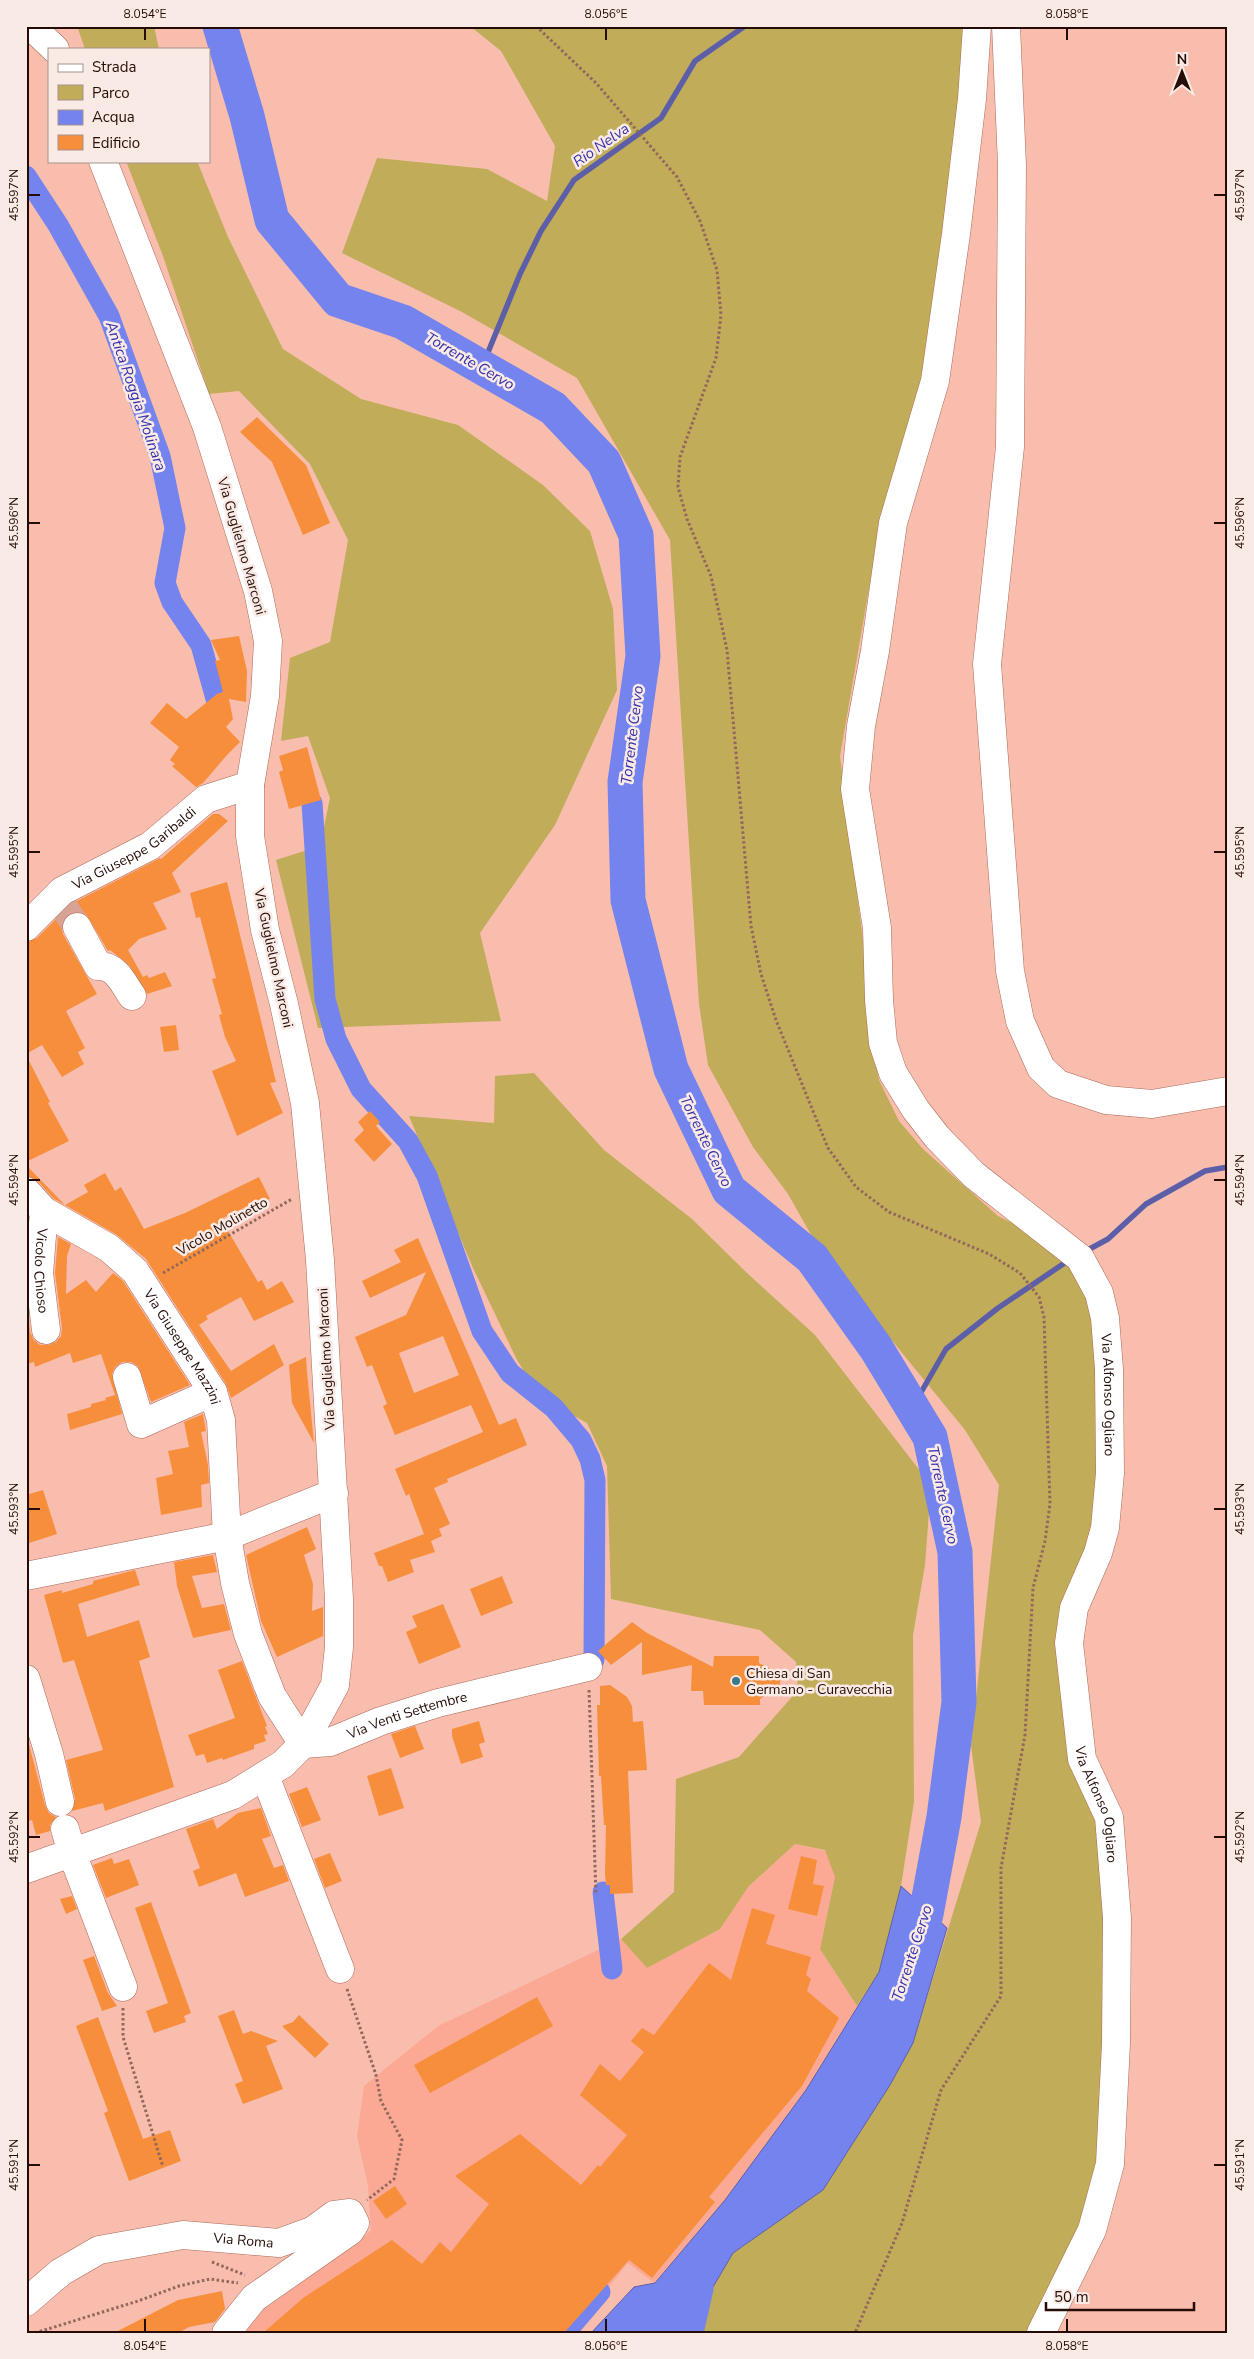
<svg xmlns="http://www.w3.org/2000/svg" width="1254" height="2359" font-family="'Nunito Sans',sans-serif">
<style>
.built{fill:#fba995}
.green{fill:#c1ac59}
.water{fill:#7483ed;stroke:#5c5fa8}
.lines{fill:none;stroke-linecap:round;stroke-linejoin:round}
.stream{stroke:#5c5fa8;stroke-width:5.5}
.canal{stroke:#7483ed;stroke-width:21}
.river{stroke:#7483ed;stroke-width:35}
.building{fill:#f78e3c;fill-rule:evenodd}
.minor-tunnel{stroke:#d9a295;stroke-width:28;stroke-dasharray:28 14;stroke-linecap:butt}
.minor-casing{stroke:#ad6958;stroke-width:29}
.major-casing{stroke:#ad6958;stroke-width:29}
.path{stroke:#92675c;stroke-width:3;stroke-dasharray:2.5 2.5;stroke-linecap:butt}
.minor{stroke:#fff;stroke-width:28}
.major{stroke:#fff;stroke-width:28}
.ticks{fill:none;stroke:#250c06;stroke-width:2}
.poi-dot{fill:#367989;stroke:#faeae6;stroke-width:2}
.labels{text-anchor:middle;stroke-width:5;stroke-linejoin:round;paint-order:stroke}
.street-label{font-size:14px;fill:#250c06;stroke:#faeae6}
.poi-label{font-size:14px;fill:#250c06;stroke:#faeae6;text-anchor:start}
.water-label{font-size:15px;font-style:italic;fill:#3230a9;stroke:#faeae6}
.neatline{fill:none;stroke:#250c06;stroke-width:2}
.ticks-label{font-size:12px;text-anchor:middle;fill:#250c06}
</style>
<rect width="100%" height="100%" fill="#f9bdae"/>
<path class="built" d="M795,1844L826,1851L835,1877L820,1949L857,2006L806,2090L725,2200L654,2283L628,2263L572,2333H232L371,2231L368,2186L357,2136L364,2086L438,2026L621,1939L647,1968L720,1929L749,1886Z"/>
<g class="green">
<path d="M77,26H154L159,49H85Z"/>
<path d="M470,26H964L956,139L923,378L880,525L840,756L865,957L868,1013L879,1080L899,1121L923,1149L998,1216L1059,1246L1094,1296L1097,1471L1092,1524L1087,1545L1062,1601L1056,1643L1070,1765L1096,1823L1104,1918L1103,2043L1097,2160L1080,2221L1032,2333H686L733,2253L823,2190L890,2085L913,2043L981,1822L971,1745L999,1485L965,1430L894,1343L832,1272L788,1194L753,1147L708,1065L699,1004L670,540L577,378L462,312L342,253L377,158L487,169L547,201L555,146L501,51Z"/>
<path d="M126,161H197L228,237L283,349L361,399L458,425L543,485L590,531L613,609L617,690L555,825L480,933L501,1021L318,1028L276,860L320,846L330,798L308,736L281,741L290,658L330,642L348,540L310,464L239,391L209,394L163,256Z"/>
<path d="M534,1073L604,1150L692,1219L747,1273L815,1335L931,1485L925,1565L913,1635L914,1802L901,1886L879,1972L857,2006L820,1949L835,1877L825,1850L795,1844L749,1886L720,1929L647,1968L621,1939L674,1892L676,1779L739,1757L798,1690L796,1662L760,1630L611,1599L607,1466L587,1423L540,1397L517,1360L473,1268L409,1116L494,1123L495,1076Z"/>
</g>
<path class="water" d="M901,1886L947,1928L913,2043L890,2085L823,2190L733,2253L686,2333H591L634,2287L655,2283L725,2200L806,2090L879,1972Z"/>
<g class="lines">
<g class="stream">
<path d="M482,367L520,274L541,231L574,180L661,118L695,61L745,26"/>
<path d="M1084,1252L1108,1239L1146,1204L1205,1171L1228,1167"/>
<path d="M912,1408L946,1349L998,1308L1069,1260"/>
</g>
<g class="canal">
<path d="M26,176L58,225L109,316L160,456L175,528L165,583L172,602L201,645L220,713"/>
<path d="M312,803L325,999L336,1039L361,1089L408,1141L427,1176L482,1331L510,1373L554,1408L581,1440L590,1459L595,1480L594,1660"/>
<path d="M603,1892L612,1969"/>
<path d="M565,2333L600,2292"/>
<path d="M693,2333L703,2289"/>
</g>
<path class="river" d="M220,26L247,116L272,220L338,300L403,322L553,408L604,462L636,535L643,656L625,782L628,900L671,1069L729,1190L812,1258L876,1348L930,1437L955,1552L959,1702L944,1817L926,1914L912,1957"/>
</g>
<g class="building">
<path d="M257,417L306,465L330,523L303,535L272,462L240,432Z"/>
<path d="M239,636L247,671L246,702L229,699L233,719L226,727L240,742L227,755L203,783L196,787L172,766L175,764L170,760L179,747L150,723L167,703L186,719L217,694L223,692L215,661L220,660L211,640Z"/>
<path d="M307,747L321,800L289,809L279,772L283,770L279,756Z"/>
<path d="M213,814H219L228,821L172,873L181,892L153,903L167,929L139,939L128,950L143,977L147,975L149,978L165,972L172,986L147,994L129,965L110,950L108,951L86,914L78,911L70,913L64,919L61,926L63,934L97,994L66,1011L85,1048L78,1052L84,1064L62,1077L42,1045L26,1054V942L37,938L71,904L160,858L161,859Z"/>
<path d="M227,882L276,1082L270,1083L283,1113L237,1136L212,1071L236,1061L225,1037L219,1015L222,1014L212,979L216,978L200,917L196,918L190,893Z"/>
<path d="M176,1025L179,1050L164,1052L160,1027Z"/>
<path d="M26,1055L50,1102L48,1103L69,1141L26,1162Z"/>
<path d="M370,1111L380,1122L376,1126L392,1144L374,1162L354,1140L364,1130L358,1122Z"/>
<path d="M26,1165L65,1205L54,1199L37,1180L26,1176Z"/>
<path d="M105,1173L115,1191L121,1187L144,1229L185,1213L259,1177L270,1199L248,1206L221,1219L258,1282L262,1280L267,1290L282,1281L294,1302L254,1321L241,1297L206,1316L208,1319L199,1325L231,1371L274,1344L284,1365L231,1398L226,1384L146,1259L117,1235L65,1205L88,1192L84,1185Z"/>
<path d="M58,1237L71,1244L67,1256L66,1294L86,1280L96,1292L113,1273L123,1281L190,1385L151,1402L138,1366L131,1362H122L115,1367L112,1374L122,1414L70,1430L67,1414L91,1407V1404L106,1400L105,1398L115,1395L101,1354L73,1363L70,1353L35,1367L34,1362L26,1364V1297L30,1332L34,1340L40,1345H48L56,1342L61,1336L62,1328L55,1273Z"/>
<path d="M418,1238L499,1425L516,1418L527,1445L447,1479L448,1482L434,1488L450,1524L439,1529L442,1536L431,1541L435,1552L410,1560L414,1572L388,1582L382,1566H379L374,1553L424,1534L409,1494L406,1496L395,1469L483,1432L471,1405L395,1435L383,1406L387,1404L372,1365L367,1367L355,1337L406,1315L426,1272L370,1298L362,1281L401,1262L394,1250ZM443,1336L459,1375L414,1393L399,1353Z"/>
<path d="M306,1357L307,1372L314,1443L292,1403L289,1365Z"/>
<path d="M203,1414L206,1431L201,1432L208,1465L209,1483L201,1485L202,1507L161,1515L156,1478L173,1474L168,1451L189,1447L184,1422Z"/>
<path d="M43,1490L57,1534L26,1544V1495Z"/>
<path d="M307,1527L316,1549L304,1555L313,1584L312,1611L323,1607V1636L277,1657L261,1621L246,1555Z"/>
<path d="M213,1555L217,1572L192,1576L202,1608L224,1604L231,1630L193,1638L177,1586L174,1562Z"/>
<path d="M135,1570L140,1585L78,1604L87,1637L139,1620L150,1657L139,1661L174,1787L105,1811L103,1803L72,1811L75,1799L66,1760L103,1750L74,1660L63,1663L44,1595L62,1590V1593L93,1584V1581Z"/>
<path d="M502,1576L513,1603L481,1616L470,1589Z"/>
<path d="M443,1604L461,1647L419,1664L406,1632L417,1627L412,1616Z"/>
<path d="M632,1622L647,1633L713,1667L714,1656H759V1663L780,1673V1684L760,1699V1705H704L703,1691H691L692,1665L642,1675V1642L611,1665L598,1651Z"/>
<path d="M242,1661L267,1726L265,1727L268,1734L264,1735L266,1741L254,1745V1749L223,1760L222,1758L207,1763L204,1754L196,1756L188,1735L235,1718L218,1670Z"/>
<path d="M610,1685L627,1697L632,1706L633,1722L643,1721L647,1770L628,1771L633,1893L610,1894V1885H606L605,1874L606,1825H604L601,1776H599L597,1705H600V1686Z"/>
<path d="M479,1721L485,1742L479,1744L483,1757L461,1764L452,1736V1729Z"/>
<path d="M415,1726L424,1749L400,1758L391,1734Z"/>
<path d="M26,1733L45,1805L49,1813L56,1817L50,1825V1831L36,1835L32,1820L26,1822Z"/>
<path d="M391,1768L404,1808L379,1816L367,1776Z"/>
<path d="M307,1787L321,1820L302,1827L289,1794Z"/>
<path d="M261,1808L271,1836L262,1839L274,1868L283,1865L289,1881L245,1897L236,1873L199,1887L193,1871L200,1868L186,1829L213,1819L217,1829L238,1813Z"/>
<path d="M330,1853L342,1881L325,1888L314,1859Z"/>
<path d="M801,1856L817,1860L813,1884L824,1886L817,1916L788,1909Z"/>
<path d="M112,1858L114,1864L129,1859L139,1885L106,1898L93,1865Z"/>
<path d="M72,1896L77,1909L66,1914L60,1899Z"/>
<path d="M151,1902L191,2013L184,2016L186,2022L154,2033L146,2011L168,2003L135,1908Z"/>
<path d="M752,1908L775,1915L766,1944L811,1957L806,1975L811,1979L807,1991L839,2018L802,2086L709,2197L715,2202L652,2278L629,2260L564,2333H263L303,2298L392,2240L422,2264L440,2242L451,2252L489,2204L455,2176L520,2134L581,2185L598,2165L600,2167L627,2135L580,2095L600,2064L620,2081L644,2052L631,2041L642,2028L654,2035L709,1963L731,1980Z"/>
<path d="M94,1956L108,1993L117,2006L102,2011L83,1960Z"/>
<path d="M537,1997L553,2026L430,2093L414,2065Z"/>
<path d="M234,2010L243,2034L251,2031L278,2041L266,2046L283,2089L243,2104L235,2084L243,2081L218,2016Z"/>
<path d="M299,2015L329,2044L315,2058L282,2026L293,2022Z"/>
<path d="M98,2017L143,2139L170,2130L181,2161L129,2181L104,2113L108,2111L76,2026Z"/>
<path d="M395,2186L407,2204L386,2219L373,2201Z"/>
<path d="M222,2291L225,2309L215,2322L189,2327L178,2333H114L178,2300Z"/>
</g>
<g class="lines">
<path class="minor-tunnel" d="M61,903L77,927"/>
<g class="minor-casing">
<g id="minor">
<path d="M31,26L55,49"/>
<path d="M1006,26L1012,165L1010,447L987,664L1010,971L1020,1021L1041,1068L1058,1084L1106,1100L1152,1104L1228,1091"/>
<path id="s1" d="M26,927L62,891L150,846L206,799L250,785"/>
<path d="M77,927L98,966C116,965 123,983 132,996"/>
<path id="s2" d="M26,1191L44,1211L109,1248L135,1271L213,1392L221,1420L227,1536L235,1583L248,1634L272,1696L303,1744"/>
<path id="s3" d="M44,1211L39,1273L46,1330"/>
<path d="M127,1377L141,1424L213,1392"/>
<path d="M26,1576L227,1536L334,1493"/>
<path d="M26,1679L49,1754L60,1802"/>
<path id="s4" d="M303,1744L330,1742L381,1721L438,1703L588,1667"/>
<path d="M265,1776L340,1969"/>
<path d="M65,1829L72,1853L123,1987"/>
<path d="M26,1869L233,1795L283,1764L303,1744L335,1685L339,1647V1599L320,1260L305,1103L284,1004L265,930L250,836V785L265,696L268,641L258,591L207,427L103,161"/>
<path id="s5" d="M26,2302L61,2272L99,2250L183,2235L279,2243L312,2231L334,2215L350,2213L355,2223L350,2231L254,2298L226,2333"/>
</g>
</g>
<g class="major-casing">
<g id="major">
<path id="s6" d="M977,26L972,99L956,234L935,381L893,523L875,651L861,726L855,789L877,928L879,1000L883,1043L893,1073L916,1110L937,1137L974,1175L1080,1258L1099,1293L1105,1318L1109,1369L1110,1473L1105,1528L1098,1553L1074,1608L1069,1643L1082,1759L1109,1817L1117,1918L1116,2043L1110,2164L1092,2230L1041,2333"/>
</g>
</g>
<g class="path">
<path d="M536,26L596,83L677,177L700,221L717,270L721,315L716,358L680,457L678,487L687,519L711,576L727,650L751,926L761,974L776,1020L828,1148L856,1187L889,1212L989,1254L1020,1273L1039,1297L1044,1317L1050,1504L1045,1541L1033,1588L1025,1735L1001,1868V1996L941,2090L902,2223L855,2333"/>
<path d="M163,1273L292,1199"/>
<path d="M589,1690L596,1895"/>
<path d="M347,1989L376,2075L381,2101L402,2140L394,2179L367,2200"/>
<path d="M123,2008V2037L163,2167"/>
<path d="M212,2262L245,2275"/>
<path d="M35,2333L138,2301L179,2286L210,2279L238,2283"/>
</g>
<use href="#minor" class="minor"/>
<use href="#major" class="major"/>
</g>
<path class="ticks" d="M145,28V40M606,28V40M1067,28V40M28,195H40M1214,195H1226M28,523H40M1214,523H1226M28,852H40M1214,852H1226M28,1180H40M1214,1180H1226M28,1509H40M1214,1509H1226M28,1837H40M1214,1837H1226M28,2165H40M1214,2165H1226M145,2319V2332M606,2319V2332M1067,2319V2332"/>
<circle class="poi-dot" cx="736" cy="1681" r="5"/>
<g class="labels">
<g class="street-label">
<text transform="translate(242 546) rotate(74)" y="5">Via Guglielmo Marconi</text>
<text dy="5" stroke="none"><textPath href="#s1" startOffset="135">Via Giuseppe Garibaldi</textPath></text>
<text transform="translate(274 958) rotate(78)" y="5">Via Guglielmo Marconi</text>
<text transform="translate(222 1226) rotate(-30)" y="5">Vicolo Molinetto</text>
<text dy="5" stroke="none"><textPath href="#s3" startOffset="60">Vicolo Chioso</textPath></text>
<text dy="5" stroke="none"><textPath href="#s2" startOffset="226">Via Giuseppe Mazzini</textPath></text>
<text transform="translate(326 1359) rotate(-93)" y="5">Via Guglielmo Marconi</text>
<text dy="5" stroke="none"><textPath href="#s6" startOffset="1470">Via Alfonso Ogliaro</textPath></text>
<text dy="5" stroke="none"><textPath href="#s4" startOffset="109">Via Venti Settembre</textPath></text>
<text dy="5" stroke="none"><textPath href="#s6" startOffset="1890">Via Alfonso Ogliaro</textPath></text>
<text dy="5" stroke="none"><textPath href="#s5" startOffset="236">Via Roma</textPath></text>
</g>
<g class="poi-label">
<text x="746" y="1678">Chiesa di San<tspan x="746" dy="16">Germano - Curavecchia</tspan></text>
</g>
<g class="water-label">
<text transform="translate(601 145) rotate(-35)" y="5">Rio Nelva</text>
<text transform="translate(470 361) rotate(30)" y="5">Torrente Cervo</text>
<text transform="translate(136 396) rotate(71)" y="5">Antica Roggia Molinara</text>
<text transform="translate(632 735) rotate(-83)" y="5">Torrente Cervo</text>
<text transform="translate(706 1141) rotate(64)" y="5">Torrente Cervo</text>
<text transform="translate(943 1495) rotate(78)" y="5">Torrente Cervo</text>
<text transform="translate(912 1953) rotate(-72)" y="5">Torrente Cervo</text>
</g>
</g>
<rect width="1254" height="2359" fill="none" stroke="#faeae6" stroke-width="55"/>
<rect x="48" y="48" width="162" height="115" fill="#faeae6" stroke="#a5918c"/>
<rect x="58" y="64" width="25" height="8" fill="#ffffff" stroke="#a5918c"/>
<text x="92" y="72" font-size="15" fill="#250c06">Strada</text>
<rect x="58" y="85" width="25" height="15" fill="#c1ac59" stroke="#a5918c"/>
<text x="92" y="98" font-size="15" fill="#250c06">Parco</text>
<rect x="58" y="110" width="25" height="15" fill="#7483ed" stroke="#a5918c"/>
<text x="92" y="122" font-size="15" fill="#250c06">Acqua</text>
<rect x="58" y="135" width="25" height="15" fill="#f78e3c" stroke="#a5918c"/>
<text x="92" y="148" font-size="15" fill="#250c06">Edificio</text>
<g transform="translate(1182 72)" stroke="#faeae6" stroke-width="4" paint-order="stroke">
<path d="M0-4L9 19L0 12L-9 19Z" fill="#250c06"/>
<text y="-8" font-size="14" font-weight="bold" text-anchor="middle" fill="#250c06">N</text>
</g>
<path d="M1046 2302v8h148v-8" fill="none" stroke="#250c06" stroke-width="2.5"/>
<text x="1054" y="2302" font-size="15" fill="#250c06" stroke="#faeae6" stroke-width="4" paint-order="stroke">50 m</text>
<rect x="28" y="28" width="1198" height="2304" class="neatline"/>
<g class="ticks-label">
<text x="145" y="18">8.054°E</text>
<text x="606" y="18">8.056°E</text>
<text x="1067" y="18">8.058°E</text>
<text transform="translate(14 195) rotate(-90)" y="4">45.597°N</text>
<text transform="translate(1240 195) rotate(-90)" y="4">45.597°N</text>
<text transform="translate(14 523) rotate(-90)" y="4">45.596°N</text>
<text transform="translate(1240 523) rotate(-90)" y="4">45.596°N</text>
<text transform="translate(14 852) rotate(-90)" y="4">45.595°N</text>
<text transform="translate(1240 852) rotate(-90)" y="4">45.595°N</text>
<text transform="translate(14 1180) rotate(-90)" y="4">45.594°N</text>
<text transform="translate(1240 1180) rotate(-90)" y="4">45.594°N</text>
<text transform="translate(14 1509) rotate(-90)" y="4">45.593°N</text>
<text transform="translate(1240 1509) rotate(-90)" y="4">45.593°N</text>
<text transform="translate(14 1837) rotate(-90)" y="4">45.592°N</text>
<text transform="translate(1240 1837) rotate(-90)" y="4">45.592°N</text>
<text transform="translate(14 2165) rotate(-90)" y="4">45.591°N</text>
<text transform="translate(1240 2165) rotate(-90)" y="4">45.591°N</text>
<text x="145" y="2350">8.054°E</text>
<text x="606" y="2350">8.056°E</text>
<text x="1067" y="2350">8.058°E</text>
</g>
</svg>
